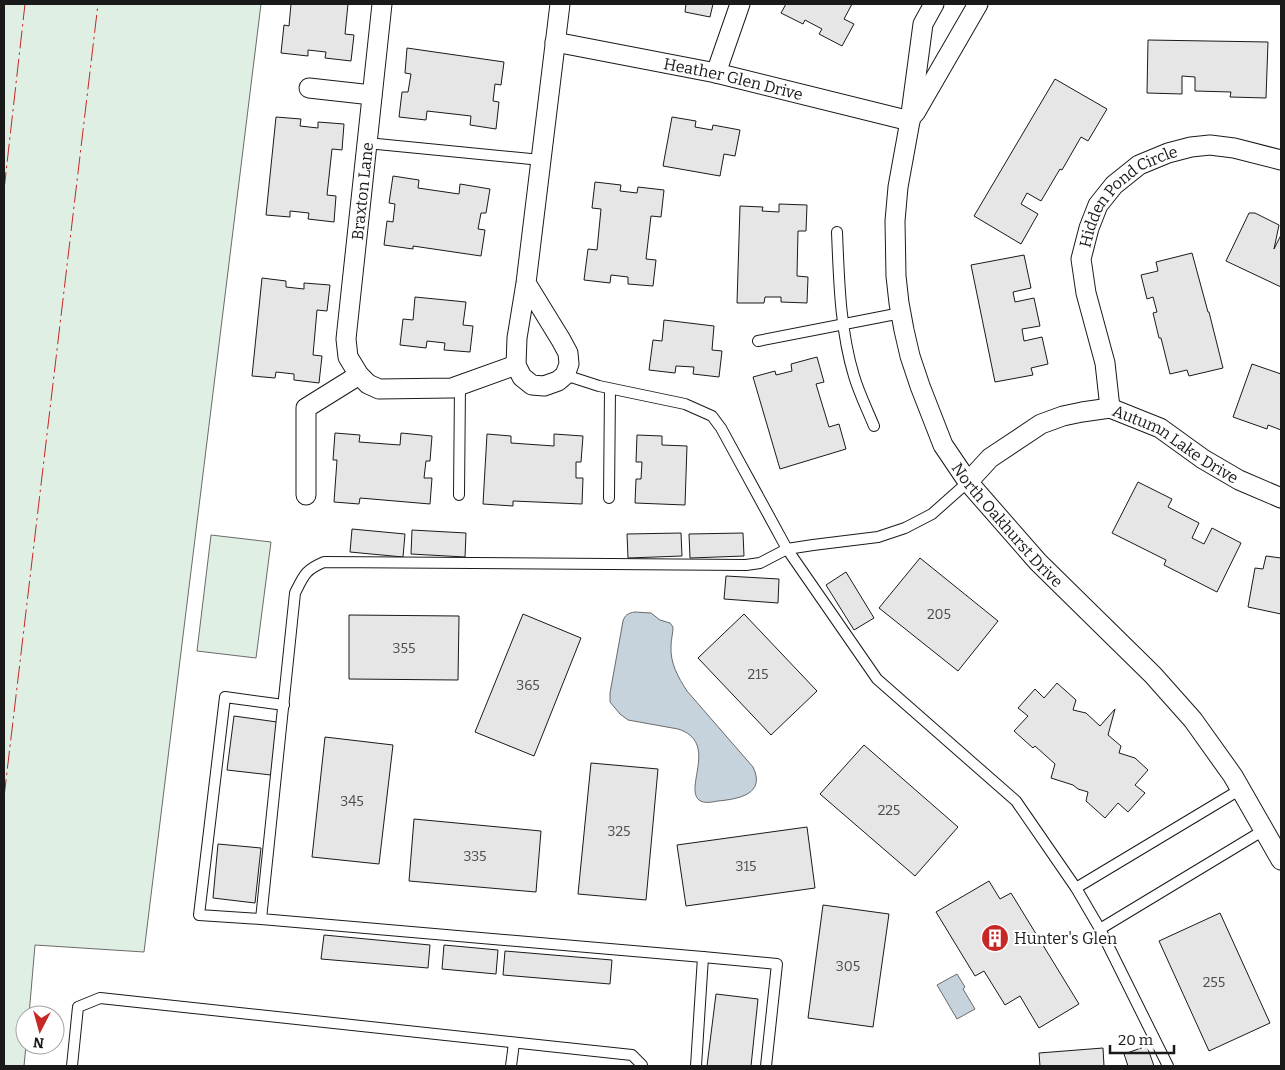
<svg xmlns="http://www.w3.org/2000/svg" width="1285" height="1070" font-family="Bitter,serif">
<style>
.green{fill:#e0efe3;stroke:#6a6a6a}
.water{fill:#c6d2dc;stroke:#6a6a6a}
.building{fill:#e6e6e6;stroke:#1a1a1a}
.lines{fill:none;stroke-linecap:round;stroke-linejoin:round}
.lane-casing{stroke:#1a1a1a;stroke-width:12}
.street-casing{stroke:#1a1a1a;stroke-width:21}
.lane{stroke:#fff;stroke-width:10}
.street{stroke:#fff;stroke-width:19}
.power{stroke:#c62828;stroke-width:1;stroke-dasharray:18 4 2.5 4;stroke-linecap:butt}
.labels{text-anchor:middle;stroke-width:4;stroke-linejoin:round;paint-order:stroke}
.number-label{font-size:14px;fill:#4d4d4d}
.street-label{font-size:16px;fill:#1a1a1a;stroke:#fff}
.poi-label{font-size:16px;fill:#1a1a1a;stroke:#fff;text-anchor:start}
</style>
<rect width="100%" height="100%" fill="#fff"/>
<g class="green">
<path d="M4,4H261L144,952L35,945L29,1015H25V1045H26L24,1066H4Z"/>
<path d="M211,535L271,542L256,658L197,651Z"/>
</g>
<g class="water">
<path d="M635,612L651,613L660,620L670,623L673,627C673,633 671,640 671,646C670,663 678,677 687,691L753,767C766,794 739,799 718,801C712,802 704,804 699,800C684,787 719,742 678,729L628,720L620,714L610,702V693L623,621C625,615 628,613 635,612Z"/>
<path d="M957,974L965,987L963,989L975,1009L957,1019L937,985Z"/>
</g>
<g class="building">
<path d="M291,4H348L345,34L354,35L351,61L325,58L326,52L308,50V56L281,53L284,25L289,26Z"/>
<path d="M686,4H713L710,17L685,12Z"/>
<path d="M786,4H852L844,19L854,24L842,46L819,34L822,29L805,20L803,24L781,13Z"/>
<path d="M1148,40L1268,42L1266,98L1230,97L1231,92L1195,91V77L1182,76V94L1147,93Z"/>
<path d="M407,48L504,62L501,85L495,84L493,101L499,102L496,129L470,125L471,116L427,111L426,120L399,117L402,92H408L411,74L405,73Z"/>
<path d="M1055,79L1107,109L1088,141L1081,137L1062,170L1060,169L1041,201L1027,193L1021,204L1038,214L1021,244L974,216Z"/>
<path d="M276,117L301,119L300,126L318,128V122L344,124L342,150L332,149L327,195L336,196L334,222L308,219L309,213L290,211V217L266,215Z"/>
<path d="M672,117L696,121L695,127L712,130L713,125L740,130L735,156L724,154L720,176L663,166Z"/>
<path d="M393,176L419,180L418,188L459,194L460,184L490,189L486,213H481L478,229L485,230L481,256L413,246V249L384,245L387,221L393,222L395,204L389,203Z"/>
<path d="M595,182L621,185L620,191L637,193L638,187L664,190L661,217L651,216L646,259L656,260L653,286L628,284V277L611,275L610,283L584,280L588,249L597,250L601,209L592,208Z"/>
<path d="M779,204L807,205L806,231H798L797,276L808,277L807,303L781,302V297H765L764,303H737L740,206L763,207L762,211L779,212Z"/>
<path d="M1249,213H1255L1279,225L1274,249L1281,235V287L1226,261Z"/>
<path d="M1192,253L1208,312H1209L1223,368L1189,376L1187,370L1170,374L1161,338H1159L1153,313L1157,312L1153,297L1147,299L1141,275L1158,271L1156,262Z"/>
<path d="M1024,255L1031,288L1013,292L1015,302L1034,298L1040,326L1022,329L1024,341L1042,337L1048,364L1031,368L1033,375L995,382L971,265Z"/>
<path d="M262,278L286,281V287L304,289V283L330,285L327,311L317,310L313,355L322,356L319,383L294,380V374L276,372L275,378L252,376Z"/>
<path d="M415,297L466,302L463,325L473,326L470,352L444,350L445,343L427,341L426,348L400,345L403,319L413,320Z"/>
<path d="M664,320L714,326L712,350L722,351L719,377L693,374L694,367L676,366L675,373L649,370L653,340L662,341Z"/>
<path d="M817,357L824,382L816,384L829,427L839,424L846,449L780,469L753,377L775,371L776,375L792,371L791,364Z"/>
<path d="M1252,364L1281,374V430L1268,425L1267,429L1233,417Z"/>
<path d="M335,433L360,435L359,442L400,445L401,433L432,436L430,461H426L424,478H432L430,504L360,498L359,504L334,502L337,460H333Z"/>
<path d="M487,434L511,436V443L554,446V434L583,436L581,462H576V478H583L582,504L513,501V506L483,504Z"/>
<path d="M637,435L662,436V445L687,446L685,505L635,503L636,479H641L642,462H636Z"/>
<path d="M1138,482L1172,499L1168,507L1199,523L1192,538L1204,544L1212,528L1241,543L1217,592L1164,565L1166,560L1112,533Z"/>
<path d="M352,529L405,534L403,557L350,552Z"/>
<path d="M412,530L466,533L465,557L411,554Z"/>
<path d="M681,533L682,556L628,558L627,534Z"/>
<path d="M743,533L744,556L690,558L689,534Z"/>
<path d="M1266,556L1281,558V614L1248,607L1255,568L1263,569Z"/>
<path d="M920,558L998,621L958,671L879,608Z"/>
<path d="M846,572L874,618L854,630L826,585Z"/>
<path d="M726,576L779,579L778,603L724,599Z"/>
<path d="M523,614L581,638L534,756L475,732Z"/>
<path d="M744,614L817,691L771,735L698,658Z"/>
<path d="M349,615L459,616L458,680L349,679Z"/>
<path d="M1057,683L1076,700L1073,710L1086,713L1100,726L1115,709L1108,735L1121,746L1119,753L1135,758L1148,770L1135,785L1145,793L1128,812L1118,803L1105,818L1086,801L1088,792L1078,789L1073,785L1051,778L1055,764L1035,746L1033,748L1014,731L1028,716L1018,708L1035,689L1044,698Z"/>
<path d="M234,716L277,722L271,775L227,770Z"/>
<path d="M325,737L393,745L379,864L312,857Z"/>
<path d="M864,745L958,827L915,876L820,794Z"/>
<path d="M591,763L658,769L646,900L578,894Z"/>
<path d="M414,819L541,831L536,892L409,881Z"/>
<path d="M807,827L815,888L686,906L677,845Z"/>
<path d="M218,844L261,848L255,903L213,898Z"/>
<path d="M989,881L1000,899L1011,893L1079,1004L1039,1028L1020,996L1005,1005L984,971L975,976L936,912Z"/>
<path d="M823,905L889,914L873,1027L808,1018Z"/>
<path d="M1220,913L1270,1023L1209,1051L1159,941Z"/>
<path d="M324,935L430,945L428,968L321,959Z"/>
<path d="M444,945L498,950L496,974L442,969Z"/>
<path d="M505,951L612,960L610,984L503,975Z"/>
<path d="M716,994L758,999L751,1066H707Z"/>
<path d="M1147,1046L1154,1066H1128L1124,1054Z"/>
<path d="M1103,1048L1104,1066H1040L1039,1053Z"/>
</g>
<g class="lines">
<g class="lane-casing">
<g id="lane">
<path d="M367,143L541,160"/>
<path d="M837,232C839,280 840,330 854,376C859,393 867,409 874,426"/>
<path d="M758,341L901,313"/>
<path d="M565,375L599,386L685,404L712,416L721,428L787,549L877,679L1016,801L1076,888L1100,929L1168,1066"/>
<path d="M459,495L460,385"/>
<path d="M609,498L610,389"/>
<path d="M1076,888L1241,789"/>
<path d="M261,919L199,915L225,697L284,705"/>
<path d="M1100,929L1264,830"/>
<path d="M703,957L777,964L766,1066"/>
<path d="M72,1066L78,1007L100,998L632,1055L642,1065V1066"/>
<path d="M511,1066L514,1043"/>
<path d="M696,1066L703,957L261,919L295,593C304,575 305,570 324,562L746,565L760,563L787,549L813,545L878,537L905,528L932,514L968,482"/>
</g>
</g>
<g class="street-casing">
<g id="street">
<path d="M382,4L346,339L348,357L359,375L368,384L379,389L452,388L516,365"/>
<path id="s1" d="M934,4L923,24L910,121L898,187L895,221L896,276L899,303L904,330L910,356L920,386L943,445L968,482L1038,562L1153,675L1193,720L1233,776L1281,860"/>
<path id="s2" d="M555,42L716,73L910,121"/>
<path d="M716,73L740,4"/>
<path d="M309,88L372,95"/>
<path d="M915,113L978,4"/>
<path d="M526,283L561,340L568,353L569,364L565,375L558,381L544,386L532,385L522,377L516,365L517,338L526,283L560,4"/>
<path id="s3" d="M1110,408L1105,363L1086,293L1081,259L1089,228L1098,205L1114,185L1139,165L1168,153L1191,147L1210,145L1234,148L1281,160"/>
<path id="s4" d="M968,482L990,458L1041,424L1063,416L1082,412L1110,408L1160,428L1203,459L1239,480L1281,498"/>
<path d="M306,495V408L359,375"/>
</g>
</g>
<use href="#lane" class="lane"/>
<use href="#street" class="street"/>
<g class="power">
<path d="M4,190L25,4"/>
<path d="M4,797L98,4"/>
</g>
</g>
<defs>
<g id="building-disc" transform="scale(1.4375)"><circle r="9.5" fill="#c62828" stroke="#fff"/><path d="M-4-6H4V6H1V3H-1V6H-4ZM-2.5-4.3h1.7v1.8h-1.7ZM.8-4.3h1.7v1.8H.8ZM-2.5-1h1.7V.8h-1.7ZM.8-1h1.7V.8H.8Z" fill="#fff"/></g>
</defs>
<g fill-rule="evenodd">
<use href="#building-disc" x="995" y="938"/>
</g>
<g class="labels">
<g class="number-label">
<text x="939" y="619">205</text>
<text x="404" y="653">355</text>
<text x="758" y="679">215</text>
<text x="528" y="690">365</text>
<text x="352" y="806">345</text>
<text x="889" y="815">225</text>
<text x="619" y="836">325</text>
<text x="475" y="861">335</text>
<text x="746" y="871">315</text>
<text x="848" y="971">305</text>
<text x="1214" y="987">255</text>
</g>
<g class="street-label">
<text dy="6" stroke="none"><textPath href="#s2" startOffset="182">Heather Glen Drive</textPath></text>
<text transform="translate(362 191) rotate(-84)" y="6">Braxton Lane</text>
<text dy="6" stroke="none"><textPath href="#s3" startOffset="236">Hidden Pond Circle</textPath></text>
<text dy="6" stroke="none"><textPath href="#s4" startOffset="240">Autumn Lake Drive</textPath></text>
<text dy="6" stroke="none"><textPath href="#s1" startOffset="556">North Oakhurst Drive</textPath></text>
</g>
<g class="poi-label">
<text x="1014" y="944">Hunter's Glen</text>
</g>
</g>
<rect width="1285" height="1070" fill="none" stroke="#1a1a1a" stroke-width="10"/>
<g transform="translate(40 1030) rotate(186)"><circle r="24" fill="#ffffff" stroke="#a3a3a3"/>
<path d="M0-4L9 19L0 12L-9 19Z" fill="#c62828"/>
<text y="-8" font-size="14" font-weight="bold" text-anchor="middle" fill="#1a1a1a">N</text>
</g>
<path d="M1110 1045v8h64v-8" fill="none" stroke="#1a1a1a" stroke-width="2.5"/>
<text x="1118" y="1045" font-size="15" fill="#1a1a1a" stroke="#ffffff" stroke-width="4" paint-order="stroke">20 m</text>
</svg>
